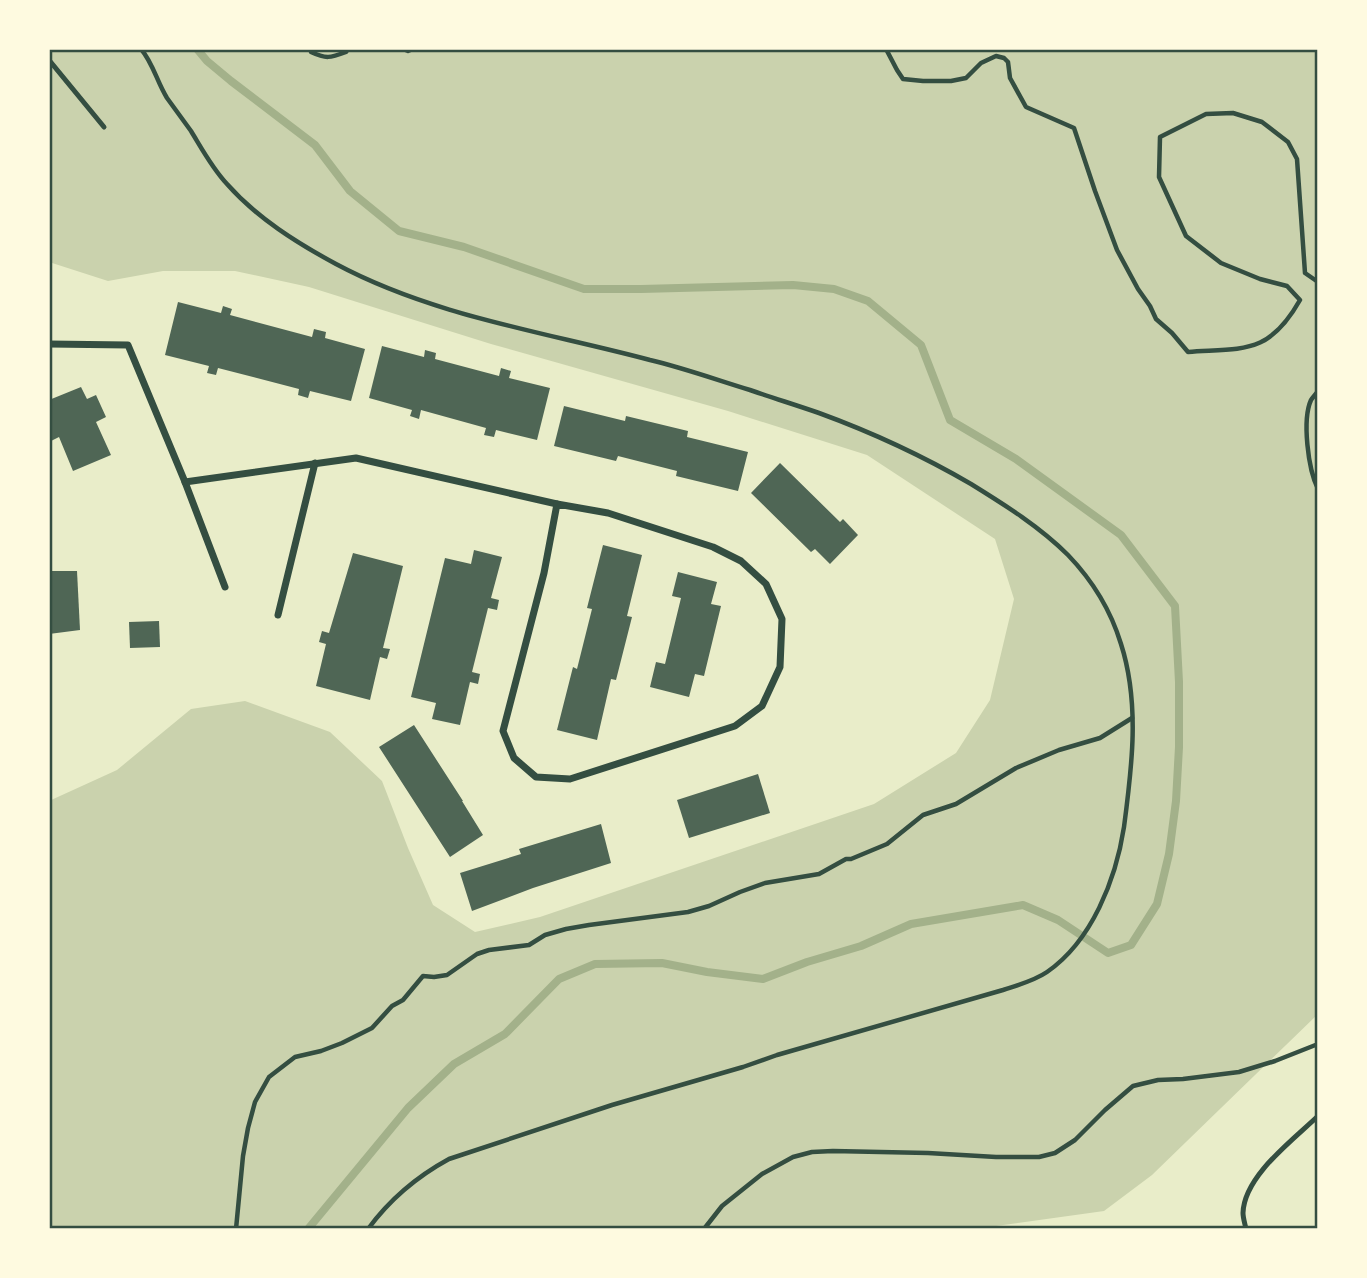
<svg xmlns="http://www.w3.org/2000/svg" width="1367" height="1278" font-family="Cabin,sans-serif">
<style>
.green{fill:#cad2ad}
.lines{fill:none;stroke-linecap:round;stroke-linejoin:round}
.stream{stroke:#a3b18a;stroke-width:8}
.building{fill:#4f6655}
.path{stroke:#344e41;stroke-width:4.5}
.service{stroke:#344e41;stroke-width:5}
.minor{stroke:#344e41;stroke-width:7}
.neatline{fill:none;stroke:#344e41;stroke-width:2.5}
</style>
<rect width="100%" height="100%" fill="#e9edc9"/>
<path class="green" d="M49,49H1318V1014L1152,1175L1104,1211L974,1229H49V801L117,770L191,709L245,701L330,732L382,781L408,848L433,905L475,932L540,917L874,804L956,753L990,700L1014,599L995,539L867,455L728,411L491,344L309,287L235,271H163L108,281L49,262Z"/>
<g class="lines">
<path class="stream" d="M197,49L207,61L231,81L315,145L350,191L399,231L464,247L584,289H641L793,285L834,289L868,301L921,345L950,420L1016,459L1121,535L1175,606L1179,682V747L1176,801L1169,854L1157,904L1131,945L1108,953L1058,920L1023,905L911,924L861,946L807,962L763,979L707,972L662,963L595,964L559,979L505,1034L454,1064L408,1108L308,1229"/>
</g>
<g class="building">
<path d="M178,302L221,313L223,306L232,309L230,315L312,337L314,329L326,332L325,338L365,349L351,401L310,391L308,398L298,395L299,389L218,368L216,375L207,373L209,366L165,355Z"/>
<path d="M382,346L424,357L425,350L436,353L435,359L499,376L501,368L511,371L509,378L550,388L537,440L496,430L494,437L484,435L486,428L421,410L419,419L410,416L412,410L369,398Z"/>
<path d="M81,387L87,399L96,395L106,417L96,422L111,455L73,471L59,437L51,441L49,435V400Z"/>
<path d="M564,406L625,421L626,416L688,431L687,437L748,452L738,491L676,476L677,471L618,456L616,461L554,446Z"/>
<path d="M780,463L840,522L843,519L858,535L830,564L815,549L811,552L751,493Z"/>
<path d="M603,545L642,555L627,616L632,617L616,680L611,679L597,740L557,730L573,667L577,669L592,609L587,608Z"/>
<path d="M474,550L502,557L491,598L499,600L497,610L488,608L472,672L480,674L478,684L470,682L460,725L432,719L436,703L411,697L445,558L471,564Z"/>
<path d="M353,553L403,566L383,648L390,649L387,659L380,657L370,700L316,686L326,644L319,642L322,631L329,633Z"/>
<path d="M49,571H77L80,630L49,634Z"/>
<path d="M678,572L717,582L711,604L721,606L704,676L695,674L689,697L650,687L656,662L665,664L681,598L672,596Z"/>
<path d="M159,621L160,647L130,648L129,622Z"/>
<path d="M414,725L463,801H462L483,835L450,857L379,747Z"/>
<path d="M758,774L770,813L689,838L677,800Z"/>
<path d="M601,824L611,863L533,888L472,911L460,873L521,854L519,849Z"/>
</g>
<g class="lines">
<g class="path">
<path d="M141,49C153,63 157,82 167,98C175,109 183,120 191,131C202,149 212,168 227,184C257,218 297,243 336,264C433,316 545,332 650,360C684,368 717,380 750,390C773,398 796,405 819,413C871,432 923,456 971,484C1005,505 1040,527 1068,555C1092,580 1111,611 1121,644C1140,703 1132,767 1124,827C1116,879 1092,941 1047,972C1034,981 1018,985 1003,990L777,1055L743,1067L612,1105L449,1159C416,1177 390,1199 368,1229"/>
<path d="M311,49V52C326,59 330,58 346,52L348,49"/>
<path d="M403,49L408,51L413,49"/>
<path d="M886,49L897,70L903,79L923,81H951L966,78L981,63L996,56L1004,58L1008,62L1010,78L1026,107L1074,128L1095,191L1117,250L1138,289L1150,306L1156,319L1172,333L1188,352C1244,348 1269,355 1300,300L1287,286L1260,279L1221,263L1186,236L1159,177L1160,137L1206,114L1233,113L1262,122L1288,142L1297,159L1305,273L1318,282"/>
<path d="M1318,391C1316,394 1313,397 1311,400C1302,420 1308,469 1318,489"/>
<path d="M236,1229L243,1156L248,1128L255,1102L269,1077L295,1057L321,1051L342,1043L372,1028L392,1006L403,1000L423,976L434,977L447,975L477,954L489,950L529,945L545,935L566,929L589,925L688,912L709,906L740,892L765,883L819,874L846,859H851L887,844L923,815L956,804L1016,768L1059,750L1100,738L1132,718"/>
<path d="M704,1229L722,1206L762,1174L793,1157L812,1152L833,1151L928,1153L996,1157H1039L1055,1153L1075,1140L1105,1110L1133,1086L1158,1080L1183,1079L1239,1072L1275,1061L1318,1044"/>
</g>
<g class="service">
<path d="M49,60L104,127"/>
<path d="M1246,1229C1245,1224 1243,1218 1243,1213C1244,1176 1293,1140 1318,1116"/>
</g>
<g class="minor">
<path d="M49,344L128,345L185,482L225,587"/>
<path d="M185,482L356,458L557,504"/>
<path d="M557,504L608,513L713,547L741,561L766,584L782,619L780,667L762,706L735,726L570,779L536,777L514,758L503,731L544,573Z"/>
<path d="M278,615L315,463"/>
</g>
</g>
<rect width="1367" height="1278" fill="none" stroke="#fefae0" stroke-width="102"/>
<rect x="51" y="51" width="1265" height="1176" class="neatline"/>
</svg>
